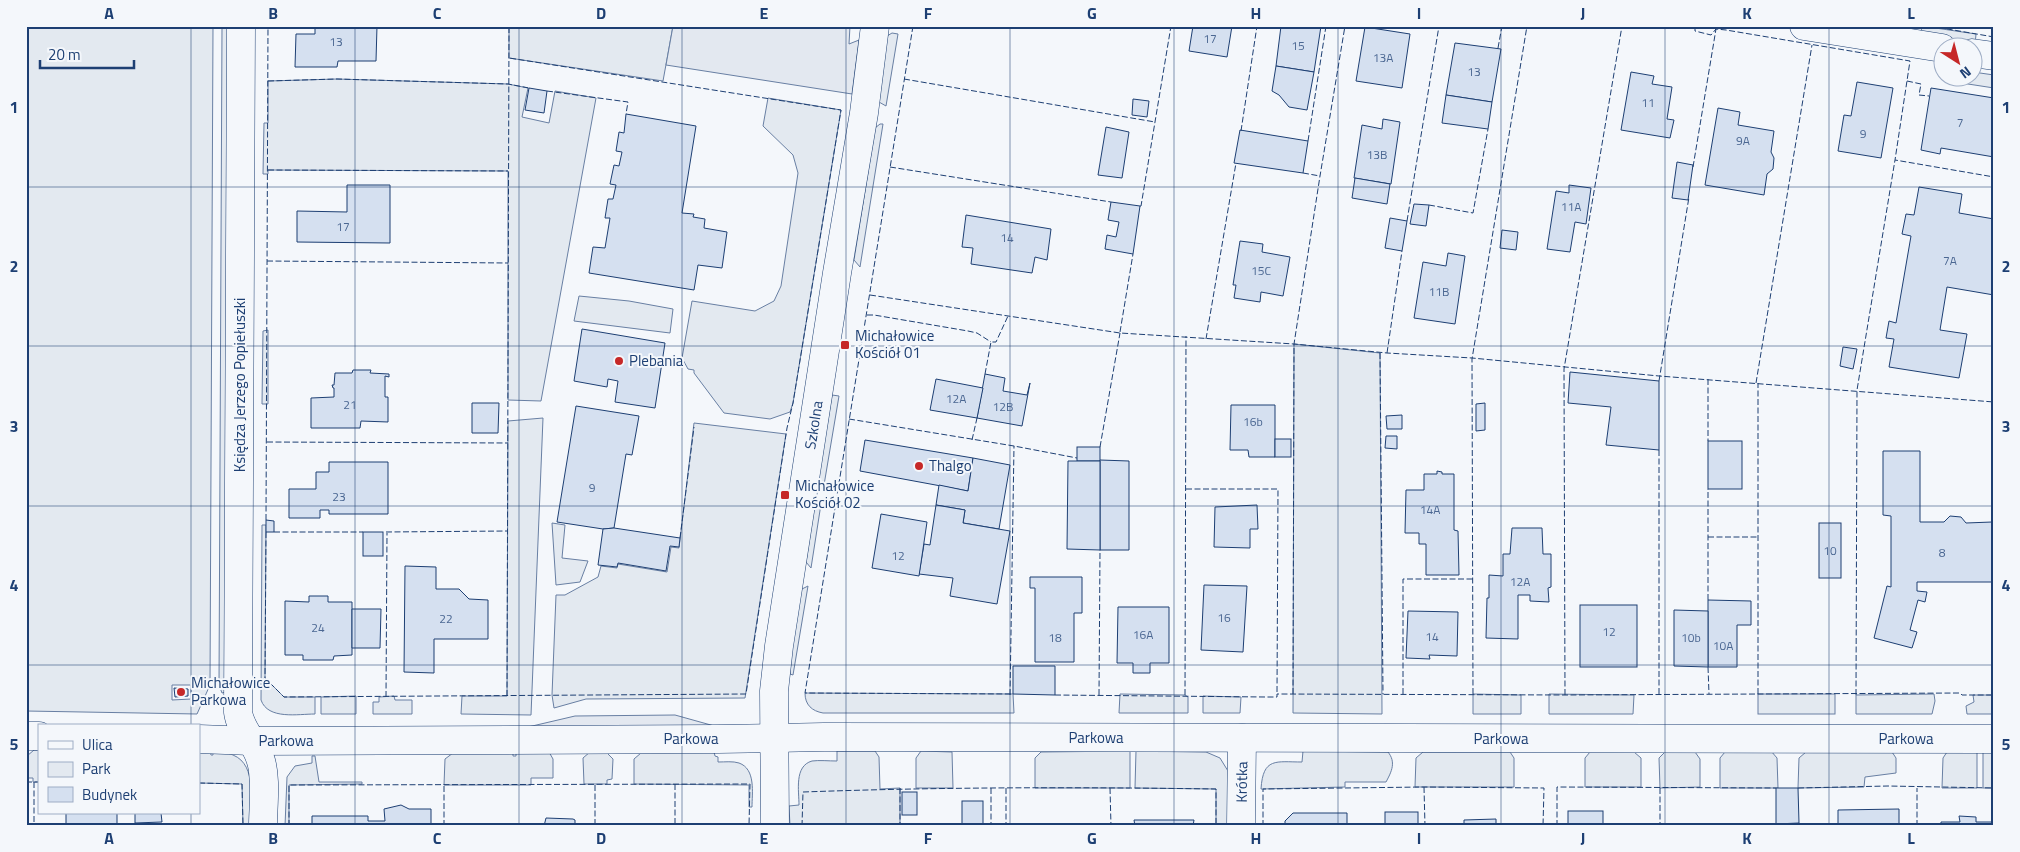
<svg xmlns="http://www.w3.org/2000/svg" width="2020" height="852" font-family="'Titillium Web',sans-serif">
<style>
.green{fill:#e3e9f0;stroke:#687fa3;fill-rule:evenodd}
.parking{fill:#e3e8f0;stroke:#687fa3}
.building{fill:#d5e0f0;stroke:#1d3f73}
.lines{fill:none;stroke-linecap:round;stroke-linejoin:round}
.street-casing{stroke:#1d3f73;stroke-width:29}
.street{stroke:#f4f7fb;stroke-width:28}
.fence{stroke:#1d3f73;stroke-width:1;stroke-dasharray:6 2.5;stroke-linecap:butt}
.grid{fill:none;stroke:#1d3f73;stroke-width:1;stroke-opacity:0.55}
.poi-dot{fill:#c62828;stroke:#f4f7fb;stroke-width:2}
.labels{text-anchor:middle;stroke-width:4;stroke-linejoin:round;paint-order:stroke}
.number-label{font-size:12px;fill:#4b6792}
.poi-label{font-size:15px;fill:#1d3f73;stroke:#f4f7fb;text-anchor:start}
.street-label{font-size:15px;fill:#1d3f73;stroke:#f4f7fb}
.neatline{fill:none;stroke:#1d3f73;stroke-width:2}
.grid-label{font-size:16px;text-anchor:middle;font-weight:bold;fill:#1d3f73}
</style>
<rect width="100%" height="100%" fill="#f4f7fb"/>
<g class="green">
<path d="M26,26H213L210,685L197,714L26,711ZM191,685V699L172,700V685Z"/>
<path d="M222,26H229L226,692L222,693L219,685Z"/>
<path d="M509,26H673L663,81L509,58Z"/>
<path d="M1922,26L1976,34L1975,46L1920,38Z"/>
<path d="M892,33L898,34L886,106L879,102L887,36Z"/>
<path d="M1973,72L1994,75V88L1955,82L1956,78H1972Z"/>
<path d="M337,79L508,84L528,88L522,117L549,123L555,91L596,98L541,401L508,400V171L268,170V174H263L264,123H268V81Z"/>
<path d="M768,98L841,110L793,403L790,412L770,419L724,413L694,373V370L688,369L682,358L692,301L755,311L774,301L781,286L798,173L793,155L763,126Z"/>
<path d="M880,124H883L860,267L854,260L875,128Z"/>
<path d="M579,296L629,301L673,309L670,333L574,321Z"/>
<path d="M268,330V404H262L263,331Z"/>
<path d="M1294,344L1380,353L1382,714L1293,713Z"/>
<path d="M832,395L839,396L824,485L818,478Z"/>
<path d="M543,418L531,715L461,714L462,696H507L508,421Z"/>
<path d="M694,423L786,434L745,698L586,699L554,708L552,695L556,595H565L598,577L601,566L617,568L618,564L667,572L671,547L679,548Z"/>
<path d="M821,504L811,568L806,562L814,508Z"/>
<path d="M552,523L565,525L562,558L588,561L580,582L556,585Z"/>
<path d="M262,525H266L265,678L284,697H315V714C298,714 268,720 261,700Z"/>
<path d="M808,586L793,675L790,674L792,646L800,590Z"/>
<path d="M805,693L1013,694L1014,713H823C812,711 805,705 805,693Z"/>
<path d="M1120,694L1185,695L1188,697V713H1119Z"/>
<path d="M1473,694L1521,695V714H1473Z"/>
<path d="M1549,694L1634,695L1633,714H1549Z"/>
<rect x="1758" y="694" width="77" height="20"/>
<path d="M1934,694L1935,701L1932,714H1856V695Z"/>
<path d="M1973,695H1994V714H1967L1966,706L1974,702Z"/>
<path d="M356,696V714H321V697Z"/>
<path d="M394,696L395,700H412V714H373V702H379V697Z"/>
<path d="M1203,696L1241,697L1240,713H1203Z"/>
<path d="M34,750H39V782H33V778H27V756Z"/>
<path d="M837,751H875L879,757L880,789L900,788V826H790L789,806L799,805C799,791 794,766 812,761C819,760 829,761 837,761Z"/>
<path d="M921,751L952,752L953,788H916V758Z"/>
<path d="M1130,751V788H1035V758L1041,752Z"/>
<path d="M1136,751L1206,752L1220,758L1228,771L1229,826H1216V789L1135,788Z"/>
<path d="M1303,751L1388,752C1396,762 1392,771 1386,782H1345V787L1261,789C1263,757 1276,762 1302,762Z"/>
<path d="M1771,751L1777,758L1778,788H1720V758L1725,752Z"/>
<path d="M199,752H210L211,755H213V752C220,753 227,752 233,755C258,765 250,804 250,826H243L242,784L199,783Z"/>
<path d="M549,752L553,759V778H531V785H444L445,759L453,753H513V756H516V753Z"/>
<path d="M590,752L607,753L613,759L612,779L607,780V784H584L583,758Z"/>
<path d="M714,752L715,756L718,757V762C725,762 733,761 739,763C756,769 752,793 752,807H749V785L634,784V759L641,753Z"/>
<path d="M1423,752H1510L1514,758V787H1415L1416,758Z"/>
<path d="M1590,752H1634L1641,758V787H1585V758Z"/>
<path d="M1665,752H1695L1700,759V787L1660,788L1659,758Z"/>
<path d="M1806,752H1892L1896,758V773L1865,777L1864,787L1798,788L1799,758Z"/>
<path d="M1947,752H1977V788H1942L1943,758Z"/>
<rect x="1983" y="752" width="11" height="36"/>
<path d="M312,756H315L319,782H362V784L289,785V826H285L287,777L295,766L312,763Z"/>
</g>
<g class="parking">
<path d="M673,26H850L849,44L859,40L852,94L666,65Z"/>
<path d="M675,715L718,727H528L575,716Z"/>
</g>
<g class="building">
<path d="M315,26H377L376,61H338L337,67H295L296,34H315Z"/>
<path d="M1193,26H1232L1227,57L1189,51Z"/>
<path d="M1281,26H1321L1314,72L1276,66Z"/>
<path d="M1365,27L1410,34L1402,88L1356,81Z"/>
<path d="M1455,43L1501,49L1492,102L1446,95Z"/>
<path d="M1276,66L1314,72L1307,110L1289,107L1279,95L1272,91Z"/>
<path d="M1631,72L1654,76L1652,84L1672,87L1667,119L1674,120L1670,138L1621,130Z"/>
<path d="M1857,82L1893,88L1881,158L1838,151L1844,115L1851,116Z"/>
<path d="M529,88L547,91L544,113L525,110Z"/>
<path d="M1931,88L1994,98V157L1941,148L1940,154L1921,150Z"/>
<path d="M1446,95L1492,102L1488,129L1442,123Z"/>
<path d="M1133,99L1149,101L1147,117L1132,115Z"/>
<path d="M1718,108L1740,112L1738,125L1774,131L1771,152L1774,158L1773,169L1767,174L1764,195L1705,185Z"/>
<path d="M626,114L696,126L682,213L694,214L693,217L705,219L704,228L727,232L722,268L698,265L694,290L589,273L593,247L605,248L610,218H605L608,199H613L616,185L610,184L614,165L619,166L622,152L616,151L619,132L624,133Z"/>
<path d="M1383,119L1400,122L1391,184L1354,178L1362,125L1382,129Z"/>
<path d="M1106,127L1129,132L1122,178L1098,175Z"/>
<path d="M1240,130L1308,141L1303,173L1234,163Z"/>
<path d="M1677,162L1693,165L1688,200L1672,198Z"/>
<path d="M1355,178L1390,184L1387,204L1352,198Z"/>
<path d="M347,185H390V243L297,242V211L347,212Z"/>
<path d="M1569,185L1591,188L1586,224L1575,222L1570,252L1547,249L1556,191L1569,193Z"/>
<path d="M1919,187L1962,194L1959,213L1994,219V295L1947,287L1940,330L1967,334L1959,378L1889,367L1894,339L1886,338L1889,321L1896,323L1911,236L1902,234L1906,214L1914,215Z"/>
<path d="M1111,202L1140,206L1133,254L1105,249L1107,235L1116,237L1119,222L1108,220Z"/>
<path d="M1414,204L1429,205L1426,226L1410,224Z"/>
<path d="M966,215L1051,229L1047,260L1035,257L1032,273L971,264L973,248L962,247Z"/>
<path d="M1390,218L1407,221L1402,251L1385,248Z"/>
<path d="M1502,230L1518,232L1516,250L1500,248Z"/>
<path d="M1240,241L1263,244L1262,252L1290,257L1283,296L1261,292L1260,302L1234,298L1236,285H1233Z"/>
<path d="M1448,253L1465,256L1455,324L1414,318L1423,262L1446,266Z"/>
<path d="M582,329L665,343L655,408L615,402L618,381L608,379L607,387L574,381Z"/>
<path d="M1843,347L1857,349L1853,369L1840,366Z"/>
<path d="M353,370H371L370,373L389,374V377L385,376V397H388V422L361,421L360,428H311V398L334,397V388H333L332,385H334L335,373H352Z"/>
<path d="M1570,372L1659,381V450L1606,445L1611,407L1568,403Z"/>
<path d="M985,374L1005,378L1003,391L1027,395L1030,383L1022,426L977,418Z"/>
<path d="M936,379L983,388L977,418L930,410Z"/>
<path d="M472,403H499L498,433H472Z"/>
<path d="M1485,403V430L1476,431V404Z"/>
<path d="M1231,405H1275V457H1249L1248,450H1230Z"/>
<path d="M576,406L639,416L632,455L626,454L614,528L603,529L557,522Z"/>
<path d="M1402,415V429H1387L1386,416Z"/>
<path d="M1386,436H1397V449L1385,448Z"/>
<rect x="1275" y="439" width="16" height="18"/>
<path d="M865,440L973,458L968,491L860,471Z"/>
<rect x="1708" y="441" width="34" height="48"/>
<rect x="1077" y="447" width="23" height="14"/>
<path d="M1883,451H1920V522H1944L1950,516L1961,517L1966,523L1992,522L1994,562L1992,564V582H1917V591L1927,592L1925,602L1918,600L1910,630L1917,632L1912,648L1874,638L1887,586L1891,587V516L1883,515Z"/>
<path d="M973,458L1010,465L999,529L963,523L965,510L936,505L939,485L968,491Z"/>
<path d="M1100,460L1129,461V550H1100Z"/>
<path d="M1068,461H1100V550L1067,549Z"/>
<path d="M329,462H388V514H329V510H320V518H289V489H316V472H329Z"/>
<path d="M1437,471L1442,472V474H1454V530L1458,531L1459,575H1426V544H1419V533H1405L1406,490H1424V474H1437Z"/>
<path d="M936,505L965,510L963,523L1010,531L997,604L950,596L953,578L919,574L924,544L930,545Z"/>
<path d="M1257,505L1258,529H1250V548L1214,547L1215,507Z"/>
<path d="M881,514L927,522L919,576L872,568Z"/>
<path d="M266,520L274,521V532H266Z"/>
<rect x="1819" y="523" width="22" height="55"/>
<path d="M614,528L680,538L679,547L670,546L666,571L618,563L617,567L598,565L603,529Z"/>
<path d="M1512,528H1542L1543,554H1551V587L1548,588L1549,602L1530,601V595H1518V639L1486,638L1487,598H1489V575L1503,576V554H1510Z"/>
<rect x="363" y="532" width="20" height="24"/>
<path d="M405,566L436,567V589H459L469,599L488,600V639H434V673L404,672Z"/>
<path d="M1030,577H1082V613H1074V662H1035V588H1030Z"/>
<path d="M1204,585L1247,586L1243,652L1201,650Z"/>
<path d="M309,596H328V602H352V655L334,656L333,660H303V655H285V601L309,602Z"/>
<path d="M1708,600L1751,601V625H1737V667H1708Z"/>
<rect x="1580" y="605" width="57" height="62"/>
<path d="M1118,607H1169V663H1150V673H1133V663H1117Z"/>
<path d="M352,609H381L380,648H352Z"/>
<path d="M1674,610L1708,611V667L1674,666Z"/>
<path d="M1408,611L1458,612L1457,656L1429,655L1430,659L1406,658Z"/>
<path d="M1013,666H1055V695L1013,694Z"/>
<path d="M174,688L188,689V696L175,697Z"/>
<path d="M1776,788H1798L1799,823L1776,824Z"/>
<rect x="902" y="792" width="15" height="23"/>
<rect x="962" y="801" width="21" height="25"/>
<path d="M401,805L409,809H431V826H312V816H368V821H385L384,809Z"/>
<path d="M1899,809V826H1838V810Z"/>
<rect x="1568" y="811" width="35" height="15"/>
<rect x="1385" y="812" width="33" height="14"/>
<rect x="66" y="813" width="51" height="13"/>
<path d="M135,813H161L162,822L135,823Z"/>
<path d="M1293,813H1347V826H1285V821Z"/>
<path d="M1959,816L1976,817V822H1994V826H1941V822H1960Z"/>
<path d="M546,818L573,819L575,820V826H544Z"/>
<path d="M1496,819V826H1464V820Z"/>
<path d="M1134,820H1194L1193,826H1135Z"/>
</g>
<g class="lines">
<g class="street-casing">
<g id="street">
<path d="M241,26L238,712C240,729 255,742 260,758C267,776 263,807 263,826"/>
<path d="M1804,26L1942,48"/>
<path d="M1972,53L1994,56"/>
<path d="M26,736H39"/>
<path d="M199,739L252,741L718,739L824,737L1994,739"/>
<path d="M775,826L774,691L779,646L837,273L864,113L875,26"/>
<path d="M1241,826L1242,738"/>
</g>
</g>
<use href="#street" class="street"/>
<g class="fence">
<path d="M913,26L805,693L1013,694"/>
<path d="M1695,26V31L1711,35L1716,29L1726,30L1910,61L1895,160L1994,177"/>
<path d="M1930,26L1994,37"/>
<path d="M1992,36L1993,26"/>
<path d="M1498,48L1502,26"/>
<path d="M904,79L1155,122"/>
<path d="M268,81L337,79L508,84L529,88"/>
<path d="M1907,81L1921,84L1919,95L1929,96"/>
<path d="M547,91L628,102L626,114"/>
<path d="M1241,131L1257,26"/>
<path d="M1308,141L1326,26"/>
<path d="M890,167L1111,202"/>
<path d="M1693,167L1716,29"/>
<path d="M268,170L508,171"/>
<path d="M1303,173L1320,176"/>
<path d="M1429,205L1473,213L1488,129"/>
<path d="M1140,206H1141L1171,26"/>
<path d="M1407,221L1439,26"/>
<path d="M267,261L508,263"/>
<path d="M870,295L1120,333L1294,344L1387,353L1472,358L1659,376L1994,402"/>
<path d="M867,315H874L968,331L977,333L991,342"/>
<path d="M1120,332L1133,254"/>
<path d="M1206,339L1236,163"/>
<path d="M1380,353L1383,694"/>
<path d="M1387,353L1402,251"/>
<path d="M985,374L991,342H996L1008,316"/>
<path d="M1708,379V441"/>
<path d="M1659,381L1689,197"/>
<path d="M1756,383L1812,45"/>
<path d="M849,419L1014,446L1077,458"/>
<path d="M972,440L977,418"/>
<path d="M267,442L508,443"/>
<path d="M1100,447L1120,333"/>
<path d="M1659,450V694"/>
<path d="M1186,489H1278L1277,694"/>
<path d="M266,520L268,26"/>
<path d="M266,532L265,678L284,697L746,694L787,428L793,403L841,110L509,58"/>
<path d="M274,532H363"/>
<path d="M386,532L508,531"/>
<path d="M1708,537H1757"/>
<path d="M680,538L694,427"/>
<path d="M1708,600V489"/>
<path d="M1708,667L1709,694"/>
<path d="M1293,694L1294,344L1320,176L1345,26"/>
<path d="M1403,694V579H1473"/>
<path d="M1473,694L1472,359L1527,26"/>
<path d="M1758,694V383"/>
<path d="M1010,695L1014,446"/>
<path d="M1055,695L1265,697H1277V694L1565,695L1960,693L1962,695H1994"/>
<path d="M1099,695L1100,550"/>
<path d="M1185,695L1186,336"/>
<path d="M1565,695L1564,369L1622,26"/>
<path d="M1856,695L1857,390L1895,160"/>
<path d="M507,696L509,26"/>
<path d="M386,697L387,533"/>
<path d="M26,782H39"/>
<path d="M34,782V826"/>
<path d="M199,783L242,784L243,826"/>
<path d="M675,784V826"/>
<path d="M595,785V826"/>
<path d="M1424,787L1425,826"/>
<path d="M900,788V826"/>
<path d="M991,788V826"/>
<path d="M1006,788V826"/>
<path d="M1110,788L1111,826"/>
<path d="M1660,788V826"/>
<path d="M1798,788L1888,786L1994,788"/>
<path d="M289,826V785L750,784L749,826"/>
<path d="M444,826V785"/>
<path d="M802,826L803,792C940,787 1078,787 1216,789V826"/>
<path d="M1263,826V789L1424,787L1544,788L1543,826"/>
<path d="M1557,826V787L1776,788"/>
<path d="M1917,826V788"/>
</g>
</g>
<path class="grid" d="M191,26V726M355,26V826M519,26V826M682,26V826M846,26V826M1010,26V826M1174,26V826M1338,26V826M1501,26V826M1665,26V826M1829,26V826M26,187H1994M26,346H1994M26,506H1994M26,665H1994M191,813V826"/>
<g class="poi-dot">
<rect x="840" y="340" width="10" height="10" rx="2.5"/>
<circle cx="619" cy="361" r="5"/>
<circle cx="919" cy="466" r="5"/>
<rect x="780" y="490" width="10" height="10" rx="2.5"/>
<circle cx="181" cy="692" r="5"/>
</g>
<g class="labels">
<g class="number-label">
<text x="1210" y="43">17</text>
<text x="336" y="46">13</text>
<text x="1298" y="50">15</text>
<text x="1383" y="62">13A</text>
<text x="1474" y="76">13</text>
<text x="1648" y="107">11</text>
<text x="1960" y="127">7</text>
<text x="1863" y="138">9</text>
<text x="1743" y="145">9A</text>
<text x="1377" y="159">13B</text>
<text x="1571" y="211">11A</text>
<text x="343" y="231">17</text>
<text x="1007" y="242">14</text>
<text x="1950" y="265">7A</text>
<text x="1261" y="275">15C</text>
<text x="1439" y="296">11B</text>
<text x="956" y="403">12A</text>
<text x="350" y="409">21</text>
<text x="1003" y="411">12B</text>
<text x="1253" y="426">16b</text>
<text x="592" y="492">9</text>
<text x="339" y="501">23</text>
<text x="1430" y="514">14A</text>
<text x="1830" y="555">10</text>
<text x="1942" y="557">8</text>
<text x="898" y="560">12</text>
<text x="1520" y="586">12A</text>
<text x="1224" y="622">16</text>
<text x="446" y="623">22</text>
<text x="318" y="632">24</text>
<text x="1609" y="636">12</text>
<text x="1143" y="639">16A</text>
<text x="1432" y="641">14</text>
<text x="1055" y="642">18</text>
<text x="1691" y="642">10b</text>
<text x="1723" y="650">10A</text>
</g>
<g class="poi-label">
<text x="855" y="341">Michałowice<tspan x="855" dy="17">Kościół 01</tspan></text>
<text x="629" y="366">Plebania</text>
<text x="929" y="471">Thalgo</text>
<text x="795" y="491">Michałowice<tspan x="795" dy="17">Kościół 02</tspan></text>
<text x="191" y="688">Michałowice<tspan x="191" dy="17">Parkowa</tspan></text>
</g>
<g class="street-label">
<text transform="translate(240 385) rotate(-90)" y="5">Księdza Jerzego Popiełuszki</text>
<text transform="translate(814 425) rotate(-81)" y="5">Szkolna</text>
<text x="1096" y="743">Parkowa</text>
<text x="691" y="744">Parkowa</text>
<text x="1501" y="744">Parkowa</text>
<text x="1906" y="744">Parkowa</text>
<text x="286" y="746">Parkowa</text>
<text transform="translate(1242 782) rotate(-89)" y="5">Krótka</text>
</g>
</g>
<rect width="2020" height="852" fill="none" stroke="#f4f7fb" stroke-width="55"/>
<rect x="38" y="724" width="162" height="90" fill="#f4f7fb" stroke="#9eadc5"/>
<rect x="48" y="741" width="25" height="8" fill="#f4f7fb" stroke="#9eadc5"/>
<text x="82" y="750" font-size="15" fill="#1d3f73">Ulica</text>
<rect x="48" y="762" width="25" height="15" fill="#e3e9f0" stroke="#9eadc5"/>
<text x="82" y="774" font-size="15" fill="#1d3f73">Park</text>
<rect x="48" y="787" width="25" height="15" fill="#d5e0f0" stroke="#9eadc5"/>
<text x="82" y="800" font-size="15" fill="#1d3f73">Budynek</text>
<g transform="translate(1958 62) rotate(144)"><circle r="24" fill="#f4f7fb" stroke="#9eadc5"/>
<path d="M0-4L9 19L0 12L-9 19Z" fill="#c62828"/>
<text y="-8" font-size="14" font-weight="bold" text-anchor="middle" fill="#1d3f73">N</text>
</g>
<path d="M40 60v8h94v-8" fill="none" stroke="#1d3f73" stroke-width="2.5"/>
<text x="48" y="60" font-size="15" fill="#1d3f73" stroke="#f4f7fb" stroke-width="4" paint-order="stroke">20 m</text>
<rect x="28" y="28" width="1964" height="796" class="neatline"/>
<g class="grid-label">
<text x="109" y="19">A</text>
<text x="273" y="19">B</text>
<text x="437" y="19">C</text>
<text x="601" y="19">D</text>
<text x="764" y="19">E</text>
<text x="928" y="19">F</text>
<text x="1092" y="19">G</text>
<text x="1256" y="19">H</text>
<text x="1419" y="19">I</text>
<text x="1583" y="19">J</text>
<text x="1747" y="19">K</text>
<text x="1911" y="19">L</text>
<text x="14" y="113">1</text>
<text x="2006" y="113">1</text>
<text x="14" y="272">2</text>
<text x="2006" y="272">2</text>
<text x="14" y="432">3</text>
<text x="2006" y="432">3</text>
<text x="14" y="591">4</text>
<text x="2006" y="591">4</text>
<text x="14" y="750">5</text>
<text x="2006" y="750">5</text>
<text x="109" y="844">A</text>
<text x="273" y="844">B</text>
<text x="437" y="844">C</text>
<text x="601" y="844">D</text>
<text x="764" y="844">E</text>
<text x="928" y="844">F</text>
<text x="1092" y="844">G</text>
<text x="1256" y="844">H</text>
<text x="1419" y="844">I</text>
<text x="1583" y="844">J</text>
<text x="1747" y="844">K</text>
<text x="1911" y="844">L</text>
</g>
</svg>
